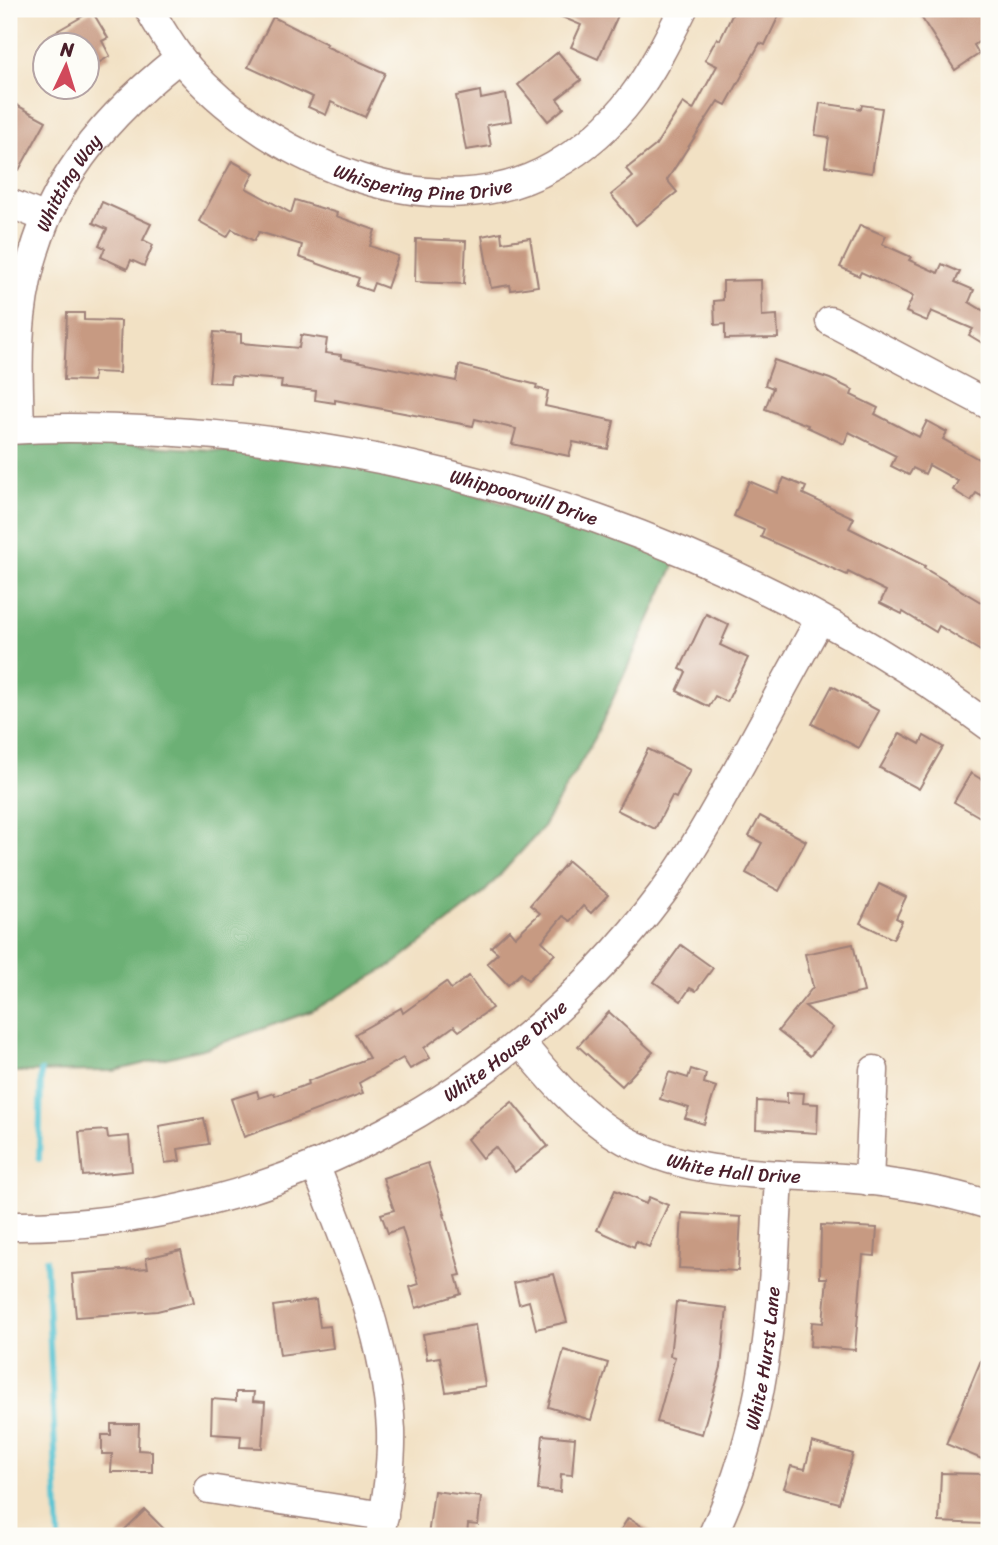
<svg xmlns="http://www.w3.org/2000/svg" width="998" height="1545" font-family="Sriracha,sans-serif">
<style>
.forest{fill:#6cb075;stroke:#5b6850;stroke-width:2}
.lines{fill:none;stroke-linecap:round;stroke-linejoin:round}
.stream{stroke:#59c4d3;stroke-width:6}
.building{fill:#c79a82}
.minor-casing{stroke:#9e8078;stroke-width:31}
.minor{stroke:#fff;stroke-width:28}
.labels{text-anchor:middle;stroke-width:5;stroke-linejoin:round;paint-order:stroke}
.street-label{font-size:19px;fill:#4a1f2b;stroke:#fdfcf7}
</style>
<rect width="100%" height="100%" fill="#fdfcf7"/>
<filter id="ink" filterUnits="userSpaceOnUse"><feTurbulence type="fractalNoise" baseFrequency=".0143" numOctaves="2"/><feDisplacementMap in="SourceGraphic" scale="14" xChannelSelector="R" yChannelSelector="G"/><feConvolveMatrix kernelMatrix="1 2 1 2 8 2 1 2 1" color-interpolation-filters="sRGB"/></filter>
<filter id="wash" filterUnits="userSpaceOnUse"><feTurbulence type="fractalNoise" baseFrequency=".00686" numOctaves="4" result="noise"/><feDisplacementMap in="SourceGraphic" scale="28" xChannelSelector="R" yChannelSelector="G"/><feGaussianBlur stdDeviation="1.57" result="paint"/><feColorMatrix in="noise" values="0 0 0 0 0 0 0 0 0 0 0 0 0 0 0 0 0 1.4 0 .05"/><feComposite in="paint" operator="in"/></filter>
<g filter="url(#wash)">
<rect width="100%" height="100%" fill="#f2e1c4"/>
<path class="forest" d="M38,442C151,445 265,450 376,471C479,491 578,527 677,559L595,738L541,830L479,898L394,964L312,1011L210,1047L114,1071L9,1072V444Z"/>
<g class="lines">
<g class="stream">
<path d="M39,1159L41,1071"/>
<path d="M46,1260L59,1536"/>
</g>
</g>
<g id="blocks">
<g class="building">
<path d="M543,9H621L598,59L571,47L581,25Z"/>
<path d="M735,9H782L765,45L760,43L726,105L718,101L667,180L677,192L636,225L611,195L633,177L626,169L655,146L683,103L693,110L717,66L705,60L717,38L720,40Z"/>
<path d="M916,9H985L989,15V35L974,45L979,54L955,70Z"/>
<path d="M92,11L108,38L102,41L110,56L88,69V46H57L50,35Z"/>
<path d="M273,17L327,44L325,46L385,73L365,117L331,102L326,115L308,107L313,97L248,67Z"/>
<path d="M558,52L581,80L557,99L564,108L548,121L518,85Z"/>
<path d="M480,91L481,99L506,94L511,121L487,125L491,146L466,150L456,96Z"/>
<path d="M9,101L46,121L19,170L9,165Z"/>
<path d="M820,103L861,109L862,105L882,108L872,173L825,166L829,137L815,135Z"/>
<path d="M232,161L254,173L246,188L291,213L295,200L337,213L336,216L375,230L370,246L398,256L387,288L374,283L371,291L356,286L359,278L299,257L302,245L259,232L254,241L232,229L227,237L199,221Z"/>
<path d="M102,202L151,224L143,240L153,245L144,266L131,260L127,269L101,257L105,248L99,245L107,229L93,223Z"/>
<path d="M860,225L886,236L882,244L911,257L909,260L938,273L942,264L960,272L955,282L974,290L969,302L984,311L989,301V347L969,335L973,329L931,311L927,321L906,312L913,296L861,272L859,276L840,267Z"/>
<path d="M501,232L502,242L530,238L538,286L511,290L510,285L491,288L482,236Z"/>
<path d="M416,239L466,241L464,284L415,282Z"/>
<path d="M761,280L762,316L777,315L778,338L725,339V324L715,325L714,301L723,300V281Z"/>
<path d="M67,313H84V320L121,321L119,373L94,372L93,381L64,380Z"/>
<path d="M214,332L241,334V343L299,348L301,335L327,339L325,353L341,355V358L456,381L459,365L537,385L536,388L548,391L545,406L614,421L608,449L573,442L569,456L512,444L516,429L475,419L473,426L335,400V403L315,400L316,391L281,387L282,380L231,376L230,383L209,382Z"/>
<path d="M774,360L830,379L853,390L851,395L878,408L875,414L919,437L927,421L947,432L943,439L989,465V500L976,493L971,501L953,490L958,481L929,465L925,474L913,468L909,475L891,466L896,456L849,432L844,444L807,427L808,425L765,409L773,388L765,385Z"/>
<path d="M784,478L806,487L803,494L854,518L849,528L925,566L924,568L989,607V656L939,626L936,632L903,612L902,614L880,603L886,591L848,572L847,575L761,537L764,529L734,516L749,481L777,493Z"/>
<path d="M706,614L729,625L720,645L748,658L727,702L715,696L709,707L677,691L686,672L680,669Z"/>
<path d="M832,686L879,711L859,748L812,724Z"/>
<path d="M900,733L920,744L924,736L943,747L919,789L880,768Z"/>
<path d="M648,749L690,770L676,798L672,796L655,829L617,810Z"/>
<path d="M971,773L989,784V803L980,817L954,802Z"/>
<path d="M760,816L806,841L779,891L746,873L762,843L749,836Z"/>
<path d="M568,861L608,895L591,913L583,906L570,921L563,916L542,941L555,954L528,980L521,973L508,985L487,963L498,953L491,947L509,930L515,937L540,913L530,905Z"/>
<path d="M879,884L906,897L896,918L902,921L893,939L860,923Z"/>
<path d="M853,944L864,992L805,1006L833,1028L810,1056L778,1031L813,987L805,954Z"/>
<path d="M681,945L713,968L696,991L690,988L681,1001L654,982Z"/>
<path d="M469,976L492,1008L459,1031L454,1026L424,1048L430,1058L410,1069L403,1058L359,1083L363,1093L244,1137L231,1099L257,1091L259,1098L274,1093L275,1096L309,1084L308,1081L369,1058L355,1034L401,1008L403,1013L446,982L451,989Z"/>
<path d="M609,1012L653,1052L622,1086L578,1046Z"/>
<path d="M691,1069L706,1074L704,1083L716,1087L704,1124L685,1118L689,1108L660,1099L669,1072L688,1078Z"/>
<path d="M787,1092L804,1093L803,1103L818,1104L817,1133L756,1129L757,1101L787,1103Z"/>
<path d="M512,1102L548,1146L515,1172L495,1147L482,1158L467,1139Z"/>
<path d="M204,1118L209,1144L178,1149L180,1161L165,1163L159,1126Z"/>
<path d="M107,1130L108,1138L129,1136L132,1171L83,1176L79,1132Z"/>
<path d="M428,1163L445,1214H444L461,1275L456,1276L461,1294L416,1308L410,1287L419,1284L402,1228L388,1233L381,1214L394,1210L383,1178Z"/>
<path d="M615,1190L646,1204L649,1197L668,1205L649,1247L636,1241L634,1247L597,1230Z"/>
<path d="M682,1213L741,1217L738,1271L679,1268Z"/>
<path d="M821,1225L877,1228L875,1256L863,1255L855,1350L810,1346L812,1322L823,1323L827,1278H820Z"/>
<path d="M181,1250L194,1302L157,1311L76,1317L72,1274L148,1268L146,1258Z"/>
<path d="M554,1274L567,1322L536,1329L529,1301L519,1304L514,1283Z"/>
<path d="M316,1300L320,1327L330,1326L333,1348L280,1355L273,1306Z"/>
<path d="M676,1302L727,1308L721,1367L702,1434L657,1422L675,1357L670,1356Z"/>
<path d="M475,1325L485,1386L446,1392L440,1357L427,1359L423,1334Z"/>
<path d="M989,1341V1448L984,1460L946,1444Z"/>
<path d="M564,1350L608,1363L591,1420L548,1407Z"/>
<path d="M236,1392H254L253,1401L265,1402L262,1448L240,1447L241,1436L211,1434L212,1399L236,1401Z"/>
<path d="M111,1424H139L138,1450L152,1451V1472H111L112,1454H102V1435H111Z"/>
<path d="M543,1435L575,1438L572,1475L561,1474L560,1492L538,1490Z"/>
<path d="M812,1442L853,1454L839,1503L784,1488L791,1466L805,1469Z"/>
<path d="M941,1473L985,1474L983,1524L939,1522Z"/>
<path d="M434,1491L481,1497L478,1525L468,1524L467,1536H428Z"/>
<path d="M145,1510L171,1536H118Z"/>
<path d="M628,1518L659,1536H617Z"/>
</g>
</g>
</g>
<g filter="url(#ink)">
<use href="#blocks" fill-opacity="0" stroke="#9e8078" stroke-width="2"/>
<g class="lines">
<g class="minor-casing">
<g id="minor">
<path id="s1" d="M149,9C161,30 174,52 190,70C273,162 438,234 554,166C622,127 650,76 683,9"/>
<path d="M9,203L46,218"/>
<path d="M830,321L989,405"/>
<path id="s2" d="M20,429C19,392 17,354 21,317C34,201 91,128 179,58"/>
<path id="s3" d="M9,430C59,426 112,428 162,431C457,448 751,550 989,726"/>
<path id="s4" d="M521,1043C549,1077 578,1112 616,1135C685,1178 765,1173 843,1178C892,1182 942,1190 989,1205"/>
<path d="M315,1165C349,1251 386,1336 391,1430C392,1465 386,1502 380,1536"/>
<path d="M869,1181L874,1070"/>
<path id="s5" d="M9,1226C274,1229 525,1089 676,874C701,838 721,800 742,762C768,714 794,667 820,619"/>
<path d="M209,1489L384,1516"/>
<path id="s6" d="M712,1536C769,1419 773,1302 779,1175"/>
</g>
</g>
<use href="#minor" class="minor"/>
</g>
</g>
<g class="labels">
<g class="street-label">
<text dy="7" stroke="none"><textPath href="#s1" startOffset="341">Whispering Pine Drive</textPath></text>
<text dy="7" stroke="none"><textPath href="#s2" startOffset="256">Whitting Way</textPath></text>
<text dy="7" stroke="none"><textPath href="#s3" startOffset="522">Whippoorwill Drive</textPath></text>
<text dy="7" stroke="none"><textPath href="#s5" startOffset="537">White House Drive</textPath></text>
<text dy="7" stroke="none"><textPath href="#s4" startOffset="257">White Hall Drive</textPath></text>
<text dy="7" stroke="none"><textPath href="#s6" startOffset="186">White Hurst Lane</textPath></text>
</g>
</g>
<rect width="998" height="1545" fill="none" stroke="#fdfcf7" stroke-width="35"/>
<g transform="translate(66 66) rotate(4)"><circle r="33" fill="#fdfcf7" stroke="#b5a4a5" stroke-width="2"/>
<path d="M0-5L12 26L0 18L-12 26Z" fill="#d1495b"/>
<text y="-10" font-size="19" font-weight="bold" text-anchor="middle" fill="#4a1f2b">N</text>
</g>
</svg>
